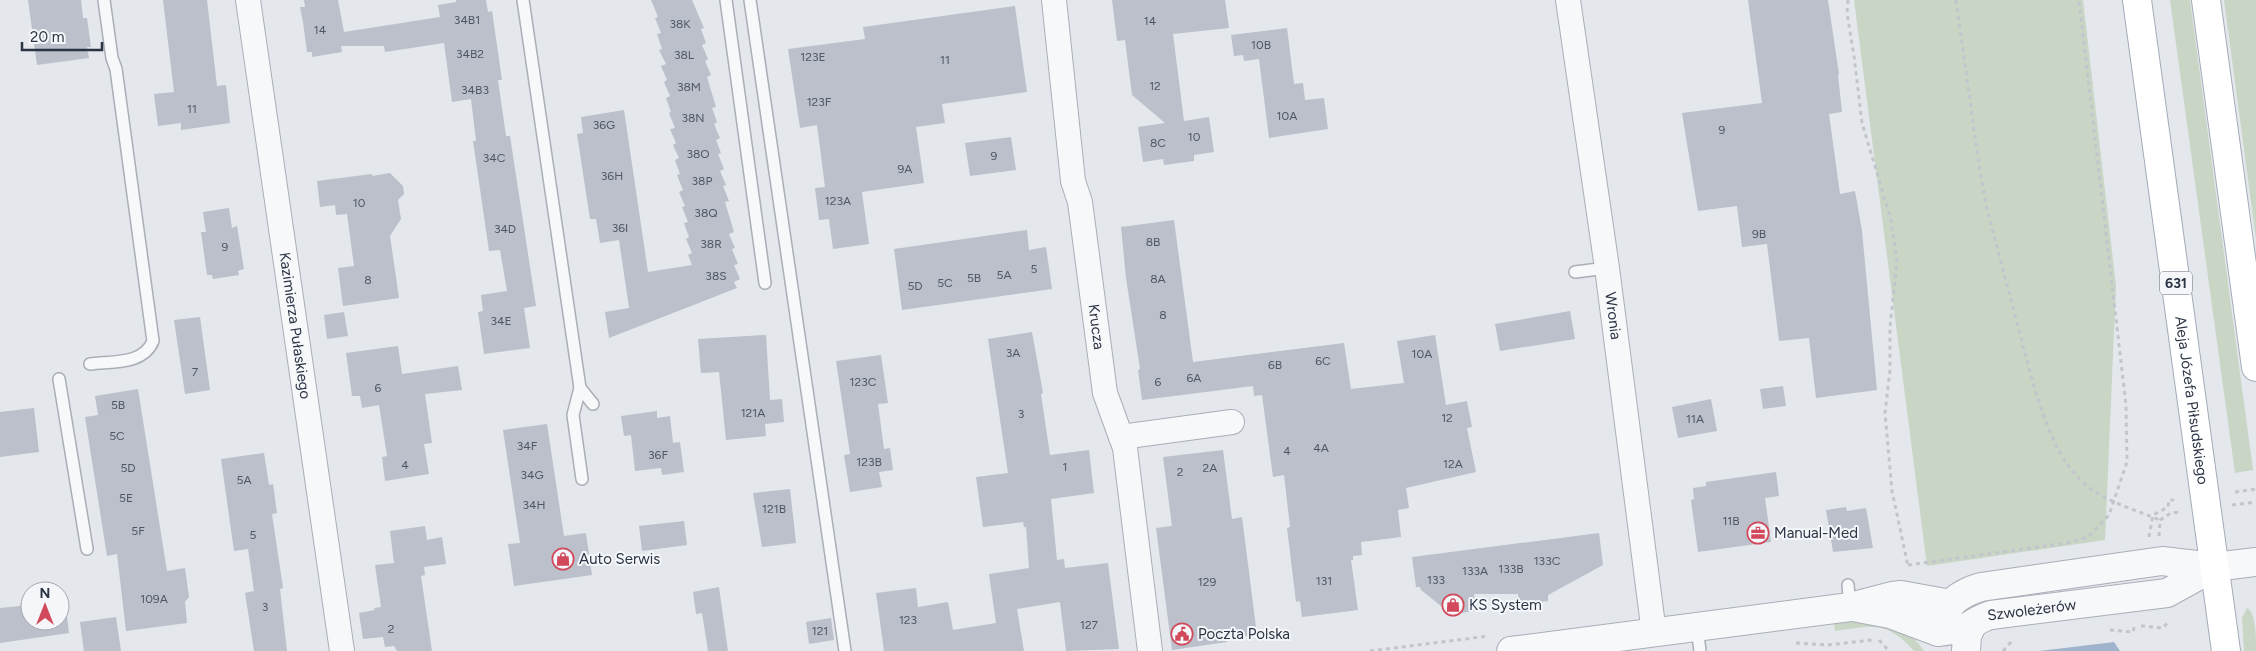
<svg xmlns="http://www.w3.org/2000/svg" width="2256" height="651" font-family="Figtree,sans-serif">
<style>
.green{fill:#c9d6c5}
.water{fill:#9fb4cc}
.building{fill:#bbc0ca}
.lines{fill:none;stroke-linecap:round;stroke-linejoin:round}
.service-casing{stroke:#a9aeb7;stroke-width:14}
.minor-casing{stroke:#a9aeb7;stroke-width:26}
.tertiary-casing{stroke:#a9aeb7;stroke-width:30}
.primary-casing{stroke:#a3abb8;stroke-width:30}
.path{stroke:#c2c5cb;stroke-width:3;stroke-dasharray:4 4;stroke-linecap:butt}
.service{stroke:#f7f8fa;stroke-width:11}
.minor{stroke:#f7f8fa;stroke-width:24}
.tertiary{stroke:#f7f8fa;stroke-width:28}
.primary{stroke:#fff;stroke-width:28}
.labels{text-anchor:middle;stroke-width:4;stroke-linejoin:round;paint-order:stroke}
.number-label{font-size:12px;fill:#4f5766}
.shield{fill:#f4f6f9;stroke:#676e7b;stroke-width:1}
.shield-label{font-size:14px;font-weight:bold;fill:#2b3445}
.street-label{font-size:15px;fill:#2b3445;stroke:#f4f6f9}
.poi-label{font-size:15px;fill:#2b3445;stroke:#f4f6f9;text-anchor:start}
</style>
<rect width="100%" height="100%" fill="#e4e7ec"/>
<g class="green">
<path d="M1854,0H2083L2116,286L2105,540L1927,566Z"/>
<path d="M2170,0H2190L2253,470L2235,473Z"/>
<path d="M2224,0H2256V239Z"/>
<path d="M2247,608C2256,612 2256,639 2256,651H2244L2242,618Z"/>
<path d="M1863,620C1890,626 1908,626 1924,651H1914C1887,620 1872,626 1835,631L1834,624Z"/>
</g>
<path class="water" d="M2114,642L2120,651H2039L2106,643Z"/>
<g class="building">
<path d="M28,0H81L83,18H87L91,47H87L89,58L37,65Z"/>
<path d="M163,0H207L217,86L226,85L230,123L181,130V123L158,126L154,94L174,92Z"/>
<path d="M304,0H338L344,32L440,17L438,5L456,2V0H486L488,12L492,11L502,80H498L506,136H510L536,306L524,308L530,348L484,354L478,312L483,311L481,295L507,291L500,250L489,251L473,141H476L471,99L452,102L444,43L385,52L384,46H341L342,52L312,57V52H307L303,22L300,7H305Z"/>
<path d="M651,0H692L704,28L701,29L706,43L702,45L708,59L705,61L711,75L707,77L716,107L712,108L717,122L714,124L720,138L716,140L721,153L718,154L724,169L720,171L726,185L723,186L729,201L725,202L734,232L729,234L735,248L732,249L738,264L734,265L740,279L734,282L737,288L609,338L605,312L629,308L619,240L600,243L596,219H590L577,134L583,133L581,117L624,110L648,272L692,265L688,255L692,253L686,239L689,237L684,223L688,222L682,207L685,206L679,192L683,190L677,175L680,174L675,160L679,158L673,145L676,143L670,129L675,128L669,113L671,112L666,98L670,96L664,82L667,80L661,66L666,64L659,50L662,49L657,34L661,33L655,18L658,17Z"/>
<path d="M1112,0H1225L1229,28L1173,34L1184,121L1209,117L1214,152L1194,155V161L1164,165L1163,159L1143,162L1138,127L1165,123L1132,95L1125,40L1117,41Z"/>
<path d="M1748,0H1828L1839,74L1838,75L1842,112L1829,114L1840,194L1855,191L1862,231L1877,390L1816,398L1809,338L1779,341L1767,244L1742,247L1737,206L1698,211L1682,113L1762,103Z"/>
<path d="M1015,6L1027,92L942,104L945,123L916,127L924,183L862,192L869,244L833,249L829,219L819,220L815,188L825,187L817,125L800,128L788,49L865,39L863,27Z"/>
<path d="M1287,28L1294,84L1303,83L1305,100L1324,98L1328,129L1269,138L1259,59L1244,61L1243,55L1234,56L1231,35Z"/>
<path d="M1011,137L1016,170L970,176L965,143Z"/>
<path d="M390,173L403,186L404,194L398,200L401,219L390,236L399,298L343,306L338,268L354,266L347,214L336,215L335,205L320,207L317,181L372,174V176Z"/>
<path d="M229,208L232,228L237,226L244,269L238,271L239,275L213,279L212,275H207L201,232H206L203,212Z"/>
<path d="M1174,220L1193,362L1344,343L1351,389L1404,383L1397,341L1435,335L1446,405L1467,401L1472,427L1467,428L1476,472L1406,488L1409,508L1398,510L1401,537L1361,542L1362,555L1353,556V560H1351L1358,610L1302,617L1300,601L1296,602L1287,528L1290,527L1284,475L1273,477L1262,395L1254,396L1253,386L1142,400L1138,370L1140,369L1126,278L1121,227Z"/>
<path d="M1027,230L1029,250L1046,247L1052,289L902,310L894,249Z"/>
<path d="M1570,311L1575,339L1500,351L1495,324Z"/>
<path d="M344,312L348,336L327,339L324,315Z"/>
<path d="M200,317L210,390L185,394L174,320Z"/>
<path d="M1032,332L1043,393L1041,394L1050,455L1089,450L1094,493L1051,499L1057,560L1064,559L1065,568L1108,563L1119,649L1066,651L1060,602L1017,609L1024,651H884L876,593L916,588L918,607L948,602L953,630L996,623L989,574L1029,568L1026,527H1024L1023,522L983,527L976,477L1008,473L988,339Z"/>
<path d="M766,335L770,400L782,399L784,422L765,424L766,436L726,440L719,372L701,373L698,339Z"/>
<path d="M398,346L402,374L458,366L462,390L425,394L432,443L424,444L429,474L385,481L382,457L387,456L379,405L362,408L360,396H352L346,353Z"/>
<path d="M881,355L888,403L878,404L884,449L890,448L893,470L879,472L882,487L850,492L844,455L850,454L836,361Z"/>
<path d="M1783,386L1786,406L1763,409L1760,389Z"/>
<path d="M138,389L167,571L185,568L189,597L185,602L187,623L126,631L117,554L107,556L85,417L98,415L95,396Z"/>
<path d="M1711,399L1717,431L1678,438L1672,407Z"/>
<path d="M34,408L39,452L0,457V412Z"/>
<path d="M657,411V418L670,416L673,443L680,442L684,472L662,475L661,468L635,471L631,435L624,436L621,416Z"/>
<path d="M547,424L564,536L586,533L592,575L514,586L508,544L520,543L503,430Z"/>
<path d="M1223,450L1232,519L1242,517L1257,635L1227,638V642L1172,650L1156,528L1172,526L1163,457Z"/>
<path d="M264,453L269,485L273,484L277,513L272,514L283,588L280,589L287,651H254L245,593L254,591L248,549L234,551L221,459Z"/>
<path d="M1776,472L1779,496L1765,498L1771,542L1698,552L1691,500L1694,499L1693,488L1706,486V482Z"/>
<path d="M790,489L796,543L762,547L753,493Z"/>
<path d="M1846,507L1847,511L1866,508L1873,548L1833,552L1826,510Z"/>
<path d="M684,521L687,545L642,551L639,526Z"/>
<path d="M425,526L427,540L442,537L446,564L424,567L425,575L421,576L432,651H397L394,646L385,647L383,637L363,639L359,613L375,610L374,608L381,607L375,565L394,563L390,531Z"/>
<path d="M1599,533L1603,565L1548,595V601L1520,605L1518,594H1474L1476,611L1451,614L1421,590L1420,587H1416L1412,557Z"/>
<path d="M719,587L728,651H708L702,613L696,614L693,592Z"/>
<path d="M60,601L62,609L66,608L69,633L0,643V608L30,605V621H60Z"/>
<path d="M116,617L121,651H84L80,622Z"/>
<path d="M831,618L834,640L809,644L806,622Z"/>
</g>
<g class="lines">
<g class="service-casing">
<g id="service">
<path d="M523,0L580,388L573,415L582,479"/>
<path d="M726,0L765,283"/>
<path d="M750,0L845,651"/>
<path d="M1575,272L1607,268"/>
<path d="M90,364C113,361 143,365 153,341L116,69L112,58L104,0"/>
<path d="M59,379L87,549"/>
<path d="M580,388L593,404"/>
<path d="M1848,585L1850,607"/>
<path d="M1697,627L1700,651"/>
</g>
</g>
<g class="minor-casing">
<g id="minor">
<path id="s1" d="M248,0L342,651"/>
<path id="s2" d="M1054,0L1073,181L1080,202L1105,393L1125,448L1150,651"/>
<path id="s3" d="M1568,0L1607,268L1654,633"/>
<path d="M1121,437L1232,422"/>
</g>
</g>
<g class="tertiary-casing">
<g id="tertiary">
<path id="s4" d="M1858,608L1890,614L1938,632C1948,631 1964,629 1972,624C1979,620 1983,617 1991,615L2167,593L2214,567"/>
<path d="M1941,620C1947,602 1964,592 1981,587L2162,561L2214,567L2256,562"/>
<path d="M1511,651L1850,607L1892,596L1901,595L1951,604"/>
<path d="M1966,651L1967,636L1972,625"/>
</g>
</g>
<g class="primary-casing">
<g id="primary">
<path id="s5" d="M2137,0L2226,651"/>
<path d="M2206,0L2256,367"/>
</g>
</g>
<g class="path">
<path d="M1848,0L1847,13L1854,56L1862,123L1891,220L1897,261L1890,327V370L1885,413L1892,491L1908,566"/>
<path d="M1956,0L1979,165L1987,209L2033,383C2044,418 2057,461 2087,486C2105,501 2138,511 2160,520"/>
<path d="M2235,492L2256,489"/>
<path d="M2232,505L2256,502"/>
<path d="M2159,536L2160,520L2171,513L2181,512"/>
<path d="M2149,537L2153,515L2168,507L2169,500H2174"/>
<path d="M1908,565L2067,543L2088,537L2109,515L2127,462L2126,405L2079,0"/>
<path d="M2141,626L2163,628L2169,621"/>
<path d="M2110,630L2133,632L2135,624"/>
<path d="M1879,640L1889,651"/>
<path d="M1796,643L1828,645L1872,640"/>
<path d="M1370,651L1488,636"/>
<path d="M2003,651L2012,641"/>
</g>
<use href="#service" class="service"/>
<use href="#minor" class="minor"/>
<use href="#tertiary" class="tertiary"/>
<use href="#primary" class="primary"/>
</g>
<defs>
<g id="office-ring" transform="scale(1.125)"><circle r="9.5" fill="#f4f6f9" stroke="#d1495b" stroke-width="1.5"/><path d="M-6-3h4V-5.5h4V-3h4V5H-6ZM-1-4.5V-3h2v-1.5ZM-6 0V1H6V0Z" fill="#d1495b"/></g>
<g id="shop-ring" transform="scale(1.125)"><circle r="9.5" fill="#f4f6f9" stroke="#d1495b" stroke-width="1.5"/><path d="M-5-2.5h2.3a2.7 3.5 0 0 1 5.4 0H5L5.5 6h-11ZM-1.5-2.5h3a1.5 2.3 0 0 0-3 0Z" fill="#d1495b"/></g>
<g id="civic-ring" transform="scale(1.125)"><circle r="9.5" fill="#f4f6f9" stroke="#d1495b" stroke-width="1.5"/><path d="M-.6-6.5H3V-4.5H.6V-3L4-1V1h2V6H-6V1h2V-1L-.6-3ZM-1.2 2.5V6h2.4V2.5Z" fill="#d1495b"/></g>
</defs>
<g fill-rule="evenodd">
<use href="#office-ring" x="1758" y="533"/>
<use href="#shop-ring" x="563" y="559"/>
<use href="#shop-ring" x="1453" y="605"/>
<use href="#civic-ring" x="1182" y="634"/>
</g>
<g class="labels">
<g class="number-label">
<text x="467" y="24">34B1</text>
<text x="1150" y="25">14</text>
<text x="680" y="28">38K</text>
<text x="320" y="34">14</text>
<text x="1261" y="49">10B</text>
<text x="470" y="58">34B2</text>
<text x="684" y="59">38L</text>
<text x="813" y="61">123E</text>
<text x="945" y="64">11</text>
<text x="1155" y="90">12</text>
<text x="689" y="91">38M</text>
<text x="475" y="94">34B3</text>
<text x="819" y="106">123F</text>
<text x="192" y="113">11</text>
<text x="1287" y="120">10A</text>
<text x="693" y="122">38N</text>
<text x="604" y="129">36G</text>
<text x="1722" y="134">9</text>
<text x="1194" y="141">10</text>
<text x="1158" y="147">8C</text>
<text x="698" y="158">38O</text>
<text x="994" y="160">9</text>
<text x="494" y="162">34C</text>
<text x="905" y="173">9A</text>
<text x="612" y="180">36H</text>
<text x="702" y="185">38P</text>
<text x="838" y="205">123A</text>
<text x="359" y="207">10</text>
<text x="706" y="217">38Q</text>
<text x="620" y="232">36I</text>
<text x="505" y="233">34D</text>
<text x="1759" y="238">9B</text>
<text x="1153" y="246">8B</text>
<text x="711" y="248">38R</text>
<text x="225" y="251">9</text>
<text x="1034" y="273">5</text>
<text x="1004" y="279">5A</text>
<text x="716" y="280">38S</text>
<text x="974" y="282">5B</text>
<text x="1158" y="283">8A</text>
<text x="368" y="284">8</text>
<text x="945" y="287">5C</text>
<text x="915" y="290">5D</text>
<text x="1163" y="319">8</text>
<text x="501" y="325">34E</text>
<text x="1013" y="357">3A</text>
<text x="1422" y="358">10A</text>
<text x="1323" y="365">6C</text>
<text x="1275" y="369">6B</text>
<text x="195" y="376">7</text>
<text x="1194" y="382">6A</text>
<text x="863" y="386">123C</text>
<text x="1158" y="386">6</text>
<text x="378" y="392">6</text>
<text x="118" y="409">5B</text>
<text x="753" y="417">121A</text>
<text x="1021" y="418">3</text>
<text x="1447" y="422">12</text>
<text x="1695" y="423">11A</text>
<text x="117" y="440">5C</text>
<text x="527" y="450">34F</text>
<text x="1321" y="452">4A</text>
<text x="1287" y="455">4</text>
<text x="658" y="459">36F</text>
<text x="869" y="466">123B</text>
<text x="1453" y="468">12A</text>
<text x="405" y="469">4</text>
<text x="1065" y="471">1</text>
<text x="128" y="472">5D</text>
<text x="1210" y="472">2A</text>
<text x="1180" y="476">2</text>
<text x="532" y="479">34G</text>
<text x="244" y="484">5A</text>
<text x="126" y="502">5E</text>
<text x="534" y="509">34H</text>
<text x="774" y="513">121B</text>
<text x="1731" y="525">11B</text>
<text x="138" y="535">5F</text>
<text x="253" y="539">5</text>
<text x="1547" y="565">133C</text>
<text x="1511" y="573">133B</text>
<text x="1475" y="575">133A</text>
<text x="1436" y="584">133</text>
<text x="1324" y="585">131</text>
<text x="1207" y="586">129</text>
<text x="154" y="603">109A</text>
<text x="265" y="611">3</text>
<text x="908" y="624">123</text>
<text x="1089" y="629">127</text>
<text x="391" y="633">2</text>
<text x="820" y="635">121</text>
</g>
<rect class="shield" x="2160" y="271.5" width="32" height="23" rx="4"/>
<g class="shield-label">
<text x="2176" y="288">631</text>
</g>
<g class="street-label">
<text dy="5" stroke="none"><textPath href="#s3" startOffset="319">Wronia</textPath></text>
<text dy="5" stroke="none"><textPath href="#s1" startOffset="329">Kazimierza Pułaskiego</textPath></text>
<text dy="5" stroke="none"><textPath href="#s2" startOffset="330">Krucza</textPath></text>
<text dy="5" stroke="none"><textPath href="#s5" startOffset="404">Aleja Józefa Piłsudskiego</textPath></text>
<text dy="5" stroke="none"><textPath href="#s4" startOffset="181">Szwoleżerów</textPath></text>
</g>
<g class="poi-label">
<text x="1774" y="538">Manual-Med</text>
<text x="579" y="564">Auto Serwis</text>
<text x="1469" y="610">KS System</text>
<text x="1198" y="639">Poczta Polska</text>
</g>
</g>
<g transform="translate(45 606)"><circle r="24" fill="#f4f6f9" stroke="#a4a8b1"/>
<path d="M0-4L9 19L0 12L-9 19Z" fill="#d1495b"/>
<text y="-8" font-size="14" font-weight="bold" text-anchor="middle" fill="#2b3445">N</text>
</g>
<path d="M22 42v8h80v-8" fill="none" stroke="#2b3445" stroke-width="2.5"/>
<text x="30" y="42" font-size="15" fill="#2b3445" stroke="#f4f6f9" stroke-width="4" paint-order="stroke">20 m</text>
</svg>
